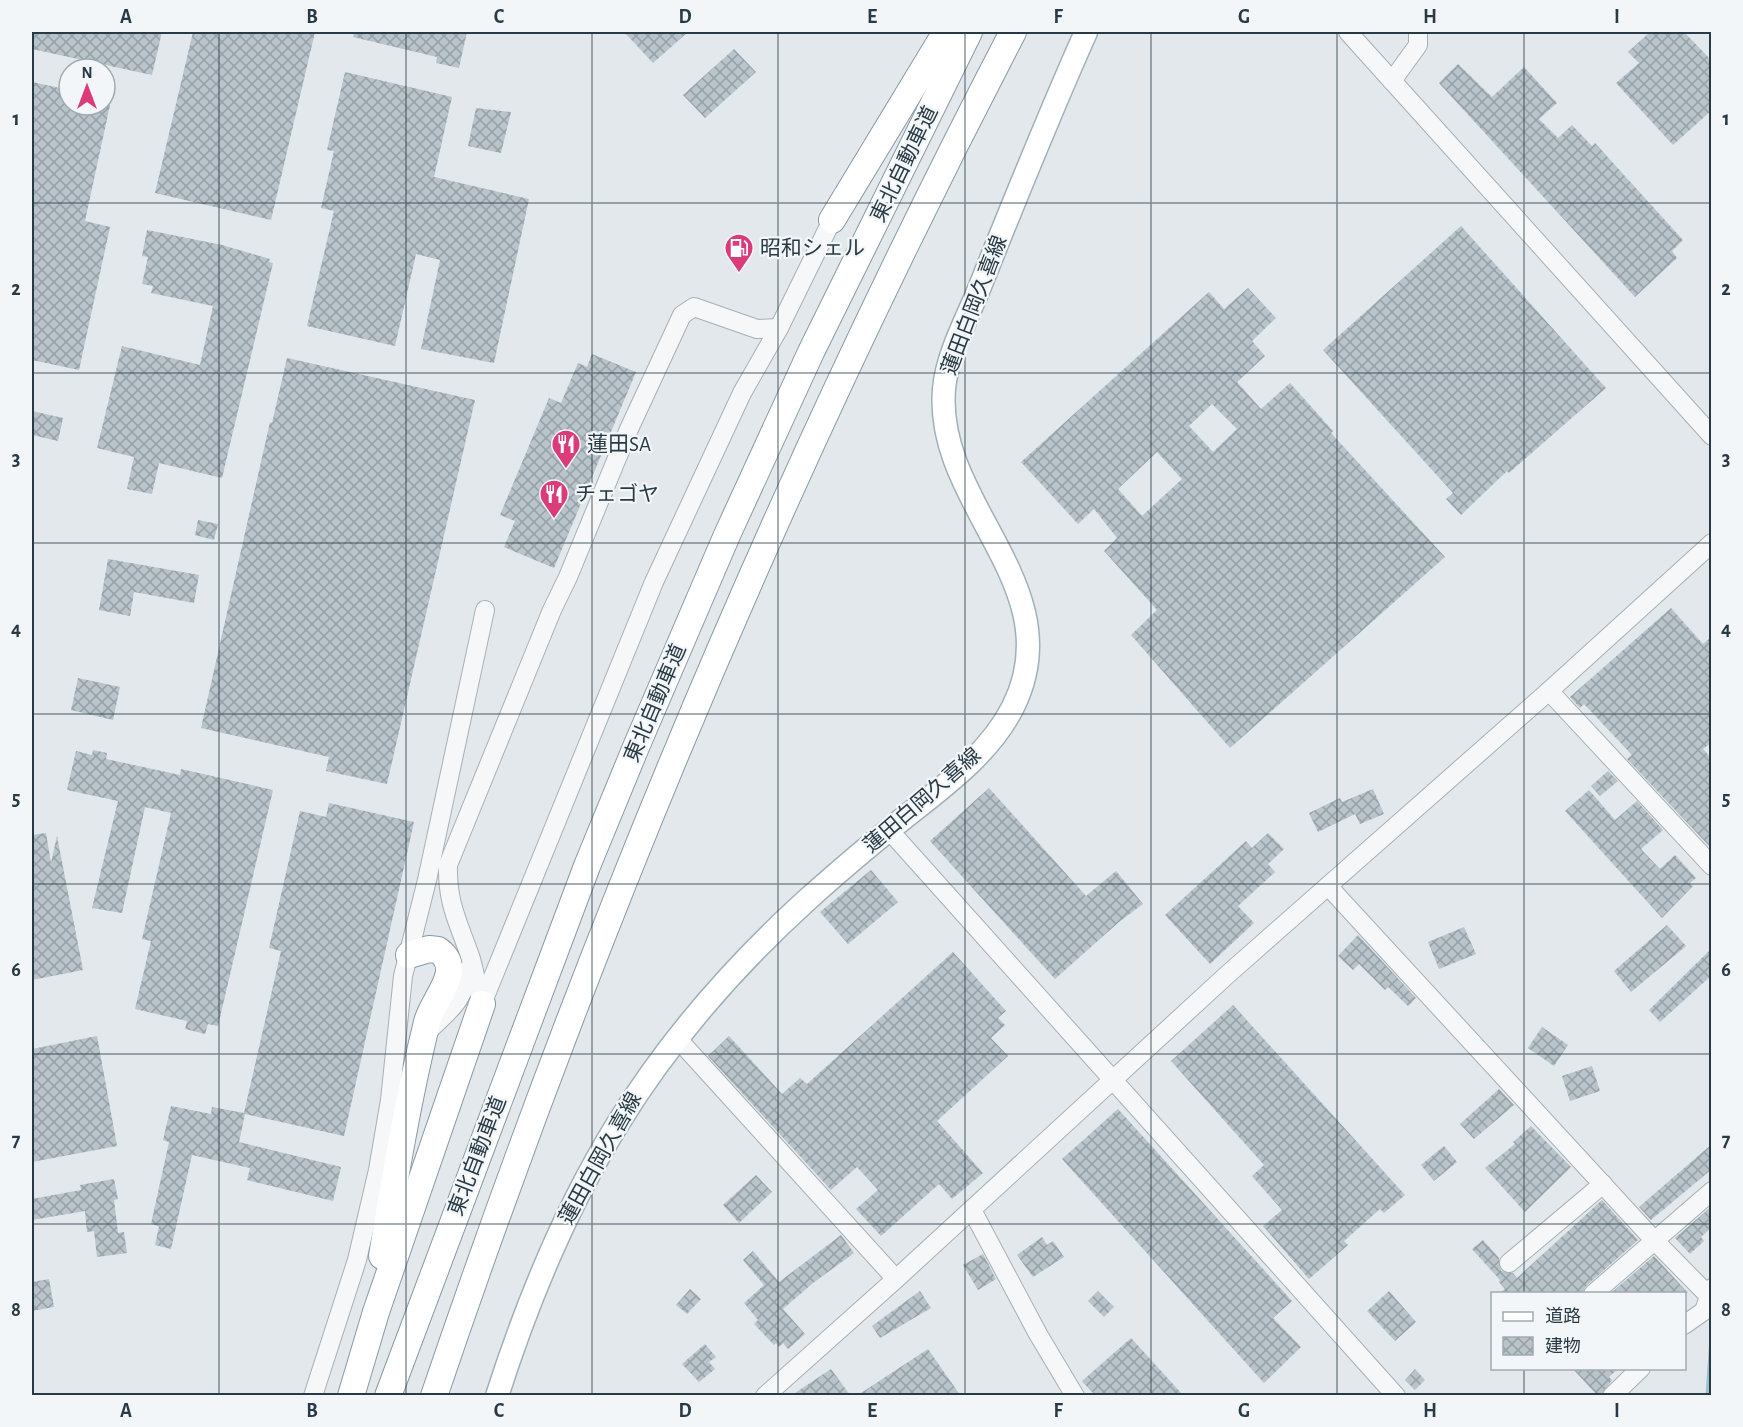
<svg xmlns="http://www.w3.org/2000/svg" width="1743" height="1427" font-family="'Alegreya Sans','Noto Sans JP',sans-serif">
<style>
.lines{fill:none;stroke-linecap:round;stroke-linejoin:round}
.stream{stroke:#99c0cf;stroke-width:5}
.building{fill:url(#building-cross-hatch);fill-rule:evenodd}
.minor-casing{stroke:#a6b0b7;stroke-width:20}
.major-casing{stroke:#a0b0b9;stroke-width:25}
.highway-casing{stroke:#879aa4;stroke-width:28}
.minor{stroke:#f5f7f9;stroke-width:18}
.major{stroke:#fff;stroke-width:22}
.highway{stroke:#fff;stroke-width:26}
.grid{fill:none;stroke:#283a45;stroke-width:1.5;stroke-opacity:0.55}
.labels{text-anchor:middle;stroke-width:4.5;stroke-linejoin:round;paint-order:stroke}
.street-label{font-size:21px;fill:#283a45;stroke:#f2f6f8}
.poi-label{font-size:21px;fill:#283a45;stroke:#f2f6f8;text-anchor:start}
.neatline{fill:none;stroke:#283a45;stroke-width:2}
.grid-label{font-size:20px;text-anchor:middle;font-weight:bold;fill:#283a45}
</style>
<defs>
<pattern id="building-cross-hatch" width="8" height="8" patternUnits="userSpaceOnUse" patternTransform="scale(1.5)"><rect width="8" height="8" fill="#b8c3ca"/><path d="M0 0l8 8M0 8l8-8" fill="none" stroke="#969fa6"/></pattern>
</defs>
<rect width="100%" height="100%" fill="#e2e8ec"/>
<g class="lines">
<path class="stream" d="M1708,1396L1712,1338"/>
</g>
<g class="building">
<path d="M32,32H162L152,75L32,49Z"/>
<path d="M193,32H315L271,220L155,193Z"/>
<path d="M354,32H467L459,68L436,63L437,57L353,37Z"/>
<path d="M624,32H688L653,63Z"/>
<path d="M1650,32H1684L1712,61V110L1673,145L1616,83L1639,63L1628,52Z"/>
<path d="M734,49L756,72L705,118L683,95Z"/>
<path d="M1458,64L1492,97L1524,67L1557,103L1539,119L1558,138L1572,125L1592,146L1595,143L1683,240L1672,251L1677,258L1635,297L1439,83Z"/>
<path d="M345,72L452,97L434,177L529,199L494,363L421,349L440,260L416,254L395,346L307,326L334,211L321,208L334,151L327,150Z"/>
<path d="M32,82L69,90V105H110L85,221L110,227L79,370L32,360Z"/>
<path d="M476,108L511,112L501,153L468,146Z"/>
<path d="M1461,226L1606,388L1509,473L1507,471L1461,515L1446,499L1453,493L1323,350Z"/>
<path d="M147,230L222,245L270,259L269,262L273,263L222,478L159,463L152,494L127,489L134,457L97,448L122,346L200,365L213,306L151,293L153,286L142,284L148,257L142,256Z"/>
<path d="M1248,288L1276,318L1252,341L1265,356L1237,382L1261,409L1290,383L1333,431L1331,433L1445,557L1230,748L1131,635L1157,610L1104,551L1117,538L1094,509L1078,524L1021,462L1209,292L1224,309ZM1212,404L1237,429L1213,452L1189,426ZM1157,452L1182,479L1142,516L1118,489Z"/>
<path d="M592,354L636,372L554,568L504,547L515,521L500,515L549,398L561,403L578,363L587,367Z"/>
<path d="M287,358L475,400L387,784L326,771L329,757L201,728L270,422L272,423Z"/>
<path d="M32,411L63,418L58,441L32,435Z"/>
<path d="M198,520L218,524L214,540L195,535Z"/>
<path d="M108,559L199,575L194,603L134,592L130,616L99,610Z"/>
<path d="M1671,608L1703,644L1712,636V742L1703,749L1712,759V849L1627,759L1632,755L1584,704L1580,708L1570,697Z"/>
<path d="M78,678L120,687L113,720L71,710Z"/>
<path d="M93,750L107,753L106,759L180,775L181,769L273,790L218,1026L208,1024L205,1034L185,1029L187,1021L135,1009L151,941L142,939L171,813L145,807L122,913L92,908L118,801L67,790L76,751L92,755Z"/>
<path d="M1608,771L1618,781L1600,796L1591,786Z"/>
<path d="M989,788L1086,896L1116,871L1143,904L1119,922L1055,979L930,841Z"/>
<path d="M1373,789L1384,814L1360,824L1355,814L1318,832L1309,813L1340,798L1342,802Z"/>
<path d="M1589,790L1615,820L1637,801L1663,830L1641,849L1660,869L1675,855L1696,878L1690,883L1693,886L1662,918L1565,811Z"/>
<path d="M329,803L414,822L344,1136L245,1114L239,1142L341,1167L333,1201L247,1180L250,1168L192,1155L171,1249L155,1245L159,1226L151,1224L169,1142L163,1140L171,1106L211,1114L212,1107L244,1113L281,951L269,948L300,811L326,817Z"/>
<path d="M46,833L51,863L57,836L83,970L32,980V835Z"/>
<path d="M1268,833L1284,849L1268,864L1275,872L1238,906L1254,923L1210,964L1165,915L1246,841L1252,848Z"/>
<path d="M871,870L898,902L848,944L820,912Z"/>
<path d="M1667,925L1686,946L1631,992L1614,971Z"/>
<path d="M1464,927L1476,954L1439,969L1428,942Z"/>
<path d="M1358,935L1416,998L1408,1006L1388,987L1385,990L1359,964L1353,970L1338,956Z"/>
<path d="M1712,948V975L1660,1022L1649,1010Z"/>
<path d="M953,952L1006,1011L998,1018L1005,1025L991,1038L1008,1056L937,1121L983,1173L952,1199L939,1184L881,1236L856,1209L878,1190L857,1167L831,1190L708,1056L729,1036L782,1094L800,1078L807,1084Z"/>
<path d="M1233,1005L1405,1195L1384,1213L1380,1209L1344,1241L1348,1245L1309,1279L1263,1226L1282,1210L1252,1176L1264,1165L1171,1061Z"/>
<path d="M1542,1027L1568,1045L1554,1066L1528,1048Z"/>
<path d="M97,1036L117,1146L32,1162V1049Z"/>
<path d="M1592,1066L1600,1091L1570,1101L1562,1076Z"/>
<path d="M1499,1089L1514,1105L1474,1139L1460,1124Z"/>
<path d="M1118,1109L1292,1301L1273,1318L1301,1347L1264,1383L1062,1159Z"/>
<path d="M1531,1126L1571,1167L1525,1212L1485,1168L1515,1144L1513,1142Z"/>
<path d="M1712,1144V1169L1651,1220L1639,1207Z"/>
<path d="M1444,1146L1457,1162L1434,1181L1421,1165Z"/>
<path d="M756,1175L772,1192L739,1223L723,1205Z"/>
<path d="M114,1179L118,1199L114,1200L118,1233L124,1232L127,1253L97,1257L94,1231L87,1232L85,1211L32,1220V1199L81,1190L80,1185Z"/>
<path d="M1602,1200L1638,1240L1586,1286L1582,1293H1499L1505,1289L1499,1282L1500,1280L1472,1249L1483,1240L1499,1258L1501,1271L1513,1273L1517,1278Z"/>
<path d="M1712,1206V1227L1701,1237L1704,1241L1690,1254L1675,1238Z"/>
<path d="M841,1235L854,1253L813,1283L783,1309L805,1334L788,1349L783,1343L779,1347L776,1343L774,1345L754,1324L758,1320L744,1303L764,1285L743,1260L753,1251L779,1282Z"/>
<path d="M1042,1237L1047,1245L1053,1241L1064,1257L1033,1277L1017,1255Z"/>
<path d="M983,1254L996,1279L978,1290L963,1265Z"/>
<path d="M1654,1256L1688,1293H1611Z"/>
<path d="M49,1279L54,1307L32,1311V1282Z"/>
<path d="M690,1289L701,1299L687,1314L676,1305Z"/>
<path d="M920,1291L931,1308L880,1338L872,1326Z"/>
<path d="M1098,1291L1114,1307L1104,1317L1088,1301Z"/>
<path d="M1389,1291L1416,1322L1395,1341L1367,1311Z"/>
<path d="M1131,1338L1183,1395H1095L1082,1381Z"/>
<path d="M705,1344L716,1357L709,1362L715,1369L699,1382L682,1364Z"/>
<path d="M928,1349L960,1395H858Z"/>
<path d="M1572,1368H1619L1609,1377L1612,1380L1601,1395H1597Z"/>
<path d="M831,1369L850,1395H792Z"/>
<path d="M1415,1369L1425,1380L1415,1390L1405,1380Z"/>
</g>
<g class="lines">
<g class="minor-casing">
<g id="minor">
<path d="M1348,32L1712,436"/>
<path d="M1392,81L1418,45V32"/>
<path d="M1549,691L1712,866"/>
<path d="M889,830L1396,1396"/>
<path d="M1328,886L1653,1239L1709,1296"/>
<path d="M482,1004L654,582L742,393L779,328L832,220"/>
<path d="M482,1004C478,989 475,974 471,959C459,923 447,905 448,865L552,610L568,577L629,429L682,315L694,307L757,329L779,328"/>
<path d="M425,1034C451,1008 462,1005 470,967"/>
<path d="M676,1037L896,1279"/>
<path d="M972,1210L1038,1334L1075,1396"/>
<path d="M1509,1263L1603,1184"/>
<path d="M1593,1294L1712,1191"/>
<path d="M1684,1325L1704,1311L1712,1288"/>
<path d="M313,1396L357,1260L378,1170L390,1100L403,976L427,880L485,610"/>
<path d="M765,1396L896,1279L1228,974L1549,691L1712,543"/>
<path d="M1612,1396L1641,1368"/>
</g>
</g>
<g class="major-casing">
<path id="major" d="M497,1396C563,1190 648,1044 808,899C836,874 865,849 894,826C936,792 988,757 1013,707C1073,587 934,505 944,389C947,354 968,317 981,284C1015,199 1049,115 1086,32"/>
</g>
<g class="highway-casing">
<g id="highway">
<path d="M832,220L946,32"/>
<path d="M382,1256C395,1177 408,1099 427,1022C433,998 466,970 438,950L429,949L409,955"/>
<path d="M351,1396L376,1312L482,1004"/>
<path d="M388,1396L587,866L636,747L727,535L811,352L969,32"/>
<path d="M434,1396C593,928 785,469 1013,32"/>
</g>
</g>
<use href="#minor" class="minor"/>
<use href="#major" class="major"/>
<use href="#highway" class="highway"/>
</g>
<path class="grid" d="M219,32V1396M406,32V1396M592,32V1396M778,32V1396M965,32V1396M1151,32V1396M1337,32V1396M1524,32V1294M32,203H1712M32,373H1712M32,543H1712M32,714H1712M32,884H1712M32,1054H1712M32,1224H1712M1524,1368V1396"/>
<defs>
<g id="fuel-pin" transform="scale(1.5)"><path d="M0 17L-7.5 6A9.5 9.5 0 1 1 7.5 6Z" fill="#dc3b7b" stroke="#f2f6f8"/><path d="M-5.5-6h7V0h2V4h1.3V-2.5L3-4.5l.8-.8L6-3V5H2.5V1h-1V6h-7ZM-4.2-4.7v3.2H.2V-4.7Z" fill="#fff"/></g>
<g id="restaurant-pin" transform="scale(1.5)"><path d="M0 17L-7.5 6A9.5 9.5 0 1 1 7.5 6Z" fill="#dc3b7b" stroke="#f2f6f8"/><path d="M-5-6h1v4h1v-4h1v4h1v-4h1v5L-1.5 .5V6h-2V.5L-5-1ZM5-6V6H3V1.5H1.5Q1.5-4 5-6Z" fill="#fff"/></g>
</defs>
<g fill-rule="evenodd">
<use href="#fuel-pin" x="739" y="248"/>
<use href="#restaurant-pin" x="566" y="444"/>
<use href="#restaurant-pin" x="554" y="494"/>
</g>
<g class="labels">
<g class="street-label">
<text transform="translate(904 164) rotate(-64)" y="7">東北自動車道</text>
<text transform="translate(974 305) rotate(-69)" y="7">蓮田白岡久喜線</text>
<text transform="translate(655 703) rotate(-67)" y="7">東北自動車道</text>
<text transform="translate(922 800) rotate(-41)" y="7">蓮田白岡久喜線</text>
<text transform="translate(477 1156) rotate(-69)" y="7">東北自動車道</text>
<text transform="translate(600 1158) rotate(-61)" y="7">蓮田白岡久喜線</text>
</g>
<g class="poi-label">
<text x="760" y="255">昭和シェル</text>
<text x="587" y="451">蓮田SA</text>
<text x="575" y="501">チェゴヤ</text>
</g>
</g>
<rect width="1743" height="1427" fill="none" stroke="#f2f6f8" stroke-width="66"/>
<rect x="1491" y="1292" width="195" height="78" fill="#f2f6f8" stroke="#a1abb0" stroke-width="1.5"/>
<rect x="1503" y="1312" width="30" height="9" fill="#ffffff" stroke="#a1abb0" stroke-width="1.5"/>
<text x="1545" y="1322" font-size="18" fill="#283a45">道路</text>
<rect x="1503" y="1337" width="30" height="18" fill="url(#building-cross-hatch)" stroke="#a1abb0" stroke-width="1.5"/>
<text x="1545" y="1352" font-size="18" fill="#283a45">建物</text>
<g transform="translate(87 87)"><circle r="28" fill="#f2f6f8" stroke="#a1abb0" stroke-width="1.5"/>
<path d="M0-4.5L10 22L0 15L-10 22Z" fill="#dc3b7b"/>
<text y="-9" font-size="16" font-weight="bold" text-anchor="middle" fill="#283a45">N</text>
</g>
<rect x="33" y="33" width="1677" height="1361" class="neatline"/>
<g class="grid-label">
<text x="126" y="23">A</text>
<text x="312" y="23">B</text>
<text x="499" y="23">C</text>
<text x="685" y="23">D</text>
<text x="872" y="23">E</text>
<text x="1058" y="23">F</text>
<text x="1244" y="23">G</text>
<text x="1430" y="23">H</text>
<text x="1617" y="23">I</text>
<text x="16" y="125">1</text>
<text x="1726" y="125">1</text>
<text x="16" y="295">2</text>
<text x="1726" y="295">2</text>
<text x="16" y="465">3</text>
<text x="1726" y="465">3</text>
<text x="16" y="635">4</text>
<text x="1726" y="635">4</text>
<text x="16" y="805">5</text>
<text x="1726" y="805">5</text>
<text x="16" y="976">6</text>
<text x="1726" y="976">6</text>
<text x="16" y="1146">7</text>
<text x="1726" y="1146">7</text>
<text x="16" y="1316">8</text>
<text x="1726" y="1316">8</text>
<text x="126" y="1417">A</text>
<text x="312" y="1417">B</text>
<text x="499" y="1417">C</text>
<text x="685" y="1417">D</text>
<text x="872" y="1417">E</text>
<text x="1058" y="1417">F</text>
<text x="1244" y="1417">G</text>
<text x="1430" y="1417">H</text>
<text x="1617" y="1417">I</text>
</g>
</svg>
